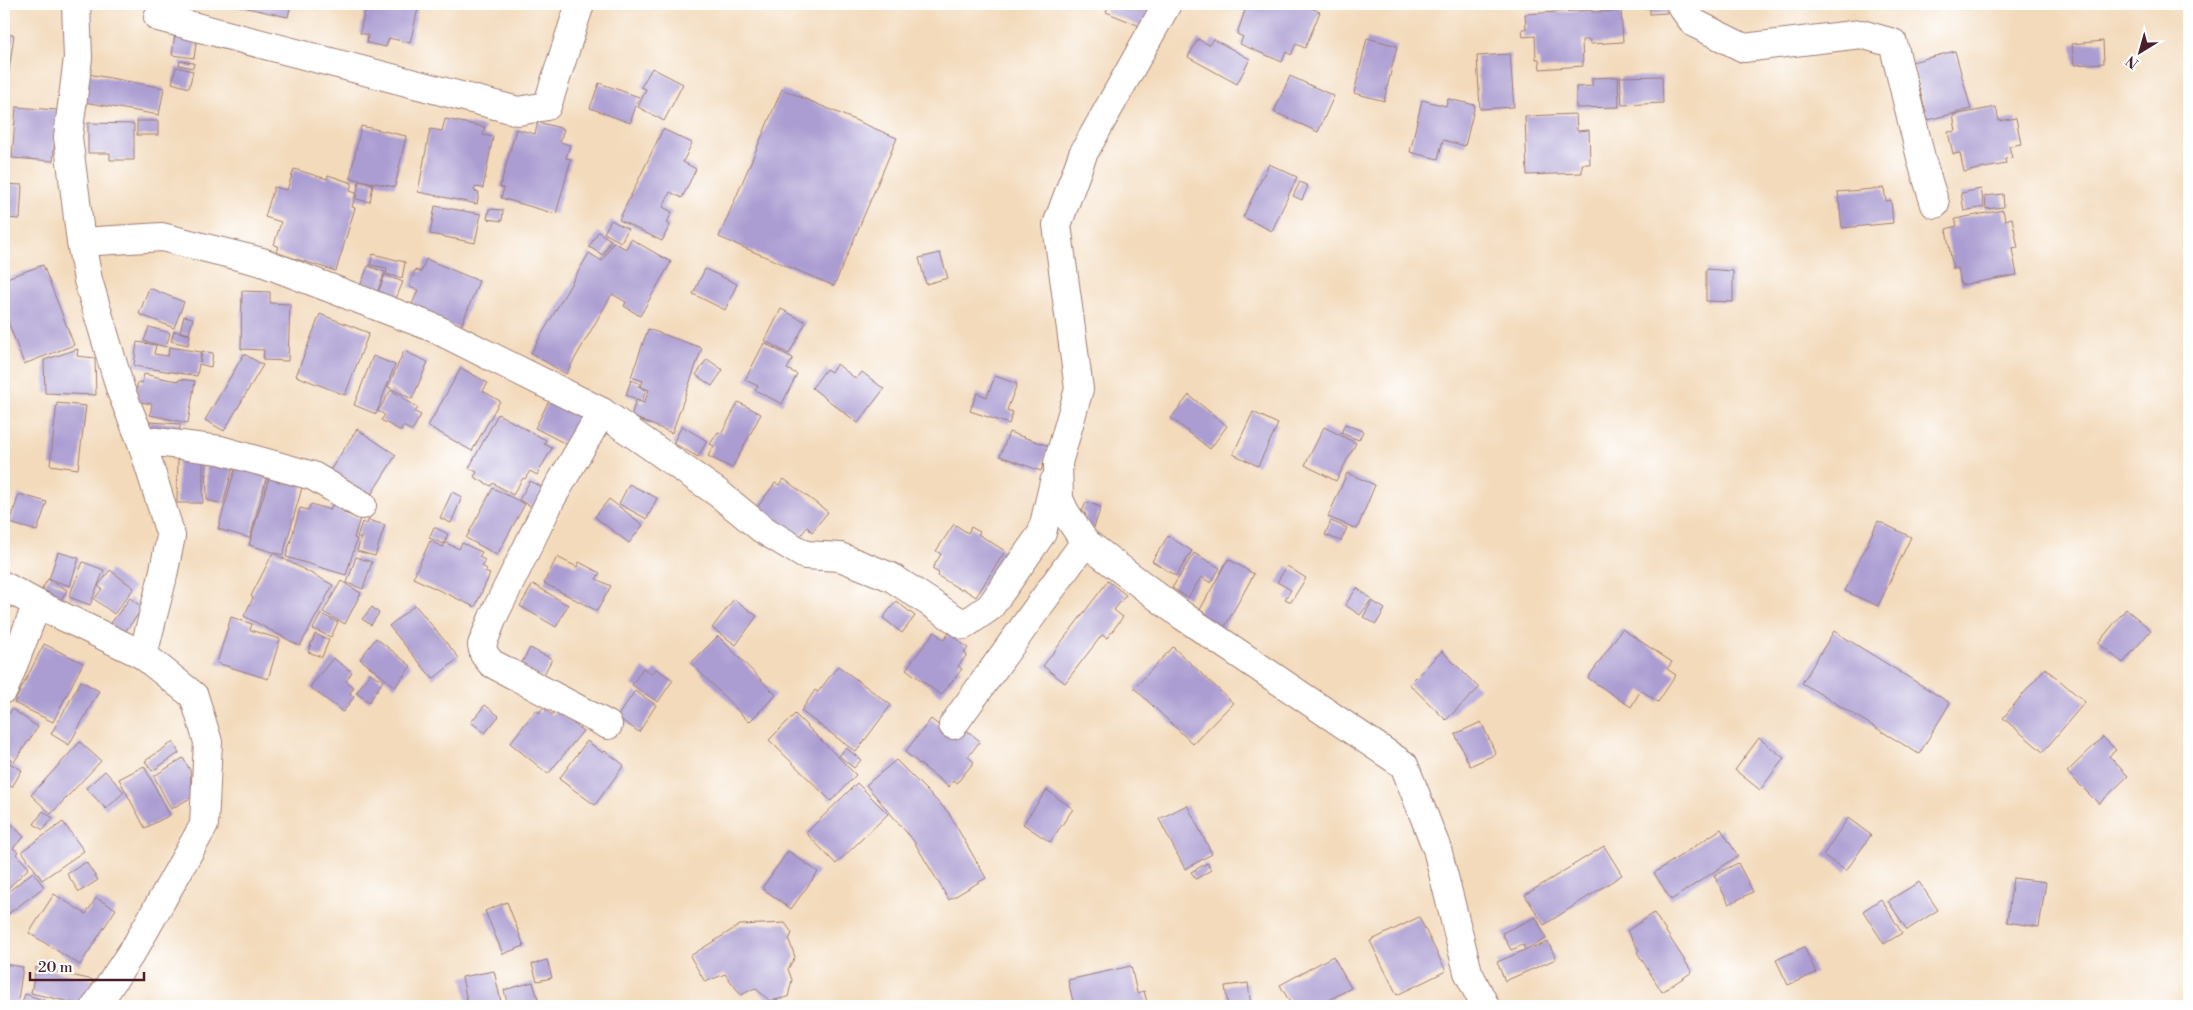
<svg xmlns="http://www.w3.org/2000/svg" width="2193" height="1010" font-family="'Libre Bodoni',serif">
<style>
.building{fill:#ab9dd2}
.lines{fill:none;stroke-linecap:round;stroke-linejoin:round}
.minor-casing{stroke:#9e7c73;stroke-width:30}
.minor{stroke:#fff;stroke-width:28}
</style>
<rect width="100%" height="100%" fill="#fff"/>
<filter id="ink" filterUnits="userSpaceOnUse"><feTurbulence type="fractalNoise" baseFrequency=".02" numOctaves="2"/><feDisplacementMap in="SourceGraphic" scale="10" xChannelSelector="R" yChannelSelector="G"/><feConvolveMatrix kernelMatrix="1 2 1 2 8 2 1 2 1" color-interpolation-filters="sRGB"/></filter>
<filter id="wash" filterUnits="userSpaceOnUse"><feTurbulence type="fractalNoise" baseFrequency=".0096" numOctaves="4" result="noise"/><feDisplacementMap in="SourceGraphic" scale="20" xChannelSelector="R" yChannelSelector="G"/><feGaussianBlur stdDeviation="1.12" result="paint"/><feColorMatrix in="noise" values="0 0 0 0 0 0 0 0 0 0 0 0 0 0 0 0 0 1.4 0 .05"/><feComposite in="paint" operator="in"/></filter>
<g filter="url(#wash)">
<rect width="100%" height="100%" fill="#f3dabb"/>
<g id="blocks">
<g class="building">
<path d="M137,4H180L179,11Z"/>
<path d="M229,4H291L288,17Z"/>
<path d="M366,4H419L410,43L389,38L386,47L367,43L368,35L360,33Z"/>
<path d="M1109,4H1145L1144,6L1156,11L1147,29L1106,12Z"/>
<path d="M1247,4H1315L1313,9L1320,12L1305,48L1296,44L1291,55L1286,52L1282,62L1240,44L1243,37L1237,34Z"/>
<path d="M1610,4H1669L1667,7V13L1650,14V8L1610,10Z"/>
<path d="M1592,10V12L1621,11L1623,42L1590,44V40H1582L1583,66L1540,69L1539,59H1536L1535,36L1523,37L1522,29H1526L1525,14Z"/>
<path d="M4,34L14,35L8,78L4,77Z"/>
<path d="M175,34L197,37L194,58L172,55Z"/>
<path d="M1367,38L1397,46L1384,101L1354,93Z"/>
<path d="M1198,39L1209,45L1213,39L1250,59L1237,84L1188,57Z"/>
<path d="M2103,41L2104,63L2074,65L2072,44Z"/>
<path d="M1955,51L1971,109L1928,120L1912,62Z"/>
<path d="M1510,54L1514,107L1480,109L1477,56Z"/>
<path d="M180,61L194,63L193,68L179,65Z"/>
<path d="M176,67L193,71L189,88L172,83Z"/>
<path d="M652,68L683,84L664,121L638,107L646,89L641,87Z"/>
<path d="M83,73L164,88L159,115L78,101Z"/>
<path d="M1290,76L1334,96L1318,132L1274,112Z"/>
<path d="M1662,76L1663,103L1622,105L1620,77Z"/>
<path d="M1618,77L1619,107L1576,108V87L1592,86V78Z"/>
<path d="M599,83L639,97L630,123L590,108Z"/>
<path d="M782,89L897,138L834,286L719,237Z"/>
<path d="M1448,99L1475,105L1465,146L1443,140L1438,159L1410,152L1422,100L1446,106Z"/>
<path d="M16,107L57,110L53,161L12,158Z"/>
<path d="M1996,107L1999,121L2016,118L2021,144L2009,146L2012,158L2005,159L2006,164L1964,172L1960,153L1953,154L1948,132L1956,131L1953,115Z"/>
<path d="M1576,114L1577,131L1589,130L1590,164H1582V173L1527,175L1525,116Z"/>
<path d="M445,119L485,127L483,135L493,137L483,188L475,187L474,191L479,192L477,204L418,192L430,129L442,131Z"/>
<rect x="137" y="121" width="21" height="14"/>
<path d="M538,122L564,129L560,142L570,145L566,158L571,159L556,214L501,198L504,188L500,187L516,129L535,134Z"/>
<path d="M88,123L134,124V160H110V153H88Z"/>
<path d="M361,126L406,136L395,187L350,178Z"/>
<path d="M663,129L692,143L683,162L696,169L682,198L670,192L663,207L672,212L667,223L670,225L662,241L619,220Z"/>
<path d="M1269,164L1297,177L1272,231L1243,217Z"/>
<path d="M294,169L327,179L328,175L352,183L350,191L356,193L352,207L355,208L336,271L276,253L278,246L274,245L281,222L265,217L274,187L287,190Z"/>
<path d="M359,181L373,184L370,202L356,199Z"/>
<path d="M1300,182L1308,186L1302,200L1293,196Z"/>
<path d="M4,184L22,185L20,219L4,218Z"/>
<path d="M1884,188L1886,201L1891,200L1893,223L1842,228L1838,192Z"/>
<path d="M1981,189L1984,207L1964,211L1961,193Z"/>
<path d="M2003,194L2004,207L1986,209L1985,196Z"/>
<path d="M435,206L481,214L475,243L430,234Z"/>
<path d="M489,209L503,210L502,221L487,219Z"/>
<path d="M2003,210L2005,220L2012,218L2018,248L2012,249L2017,275L1961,285L1958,268L1953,269L1946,229L1957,226L1955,219Z"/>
<path d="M611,220L628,229L621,242L604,233Z"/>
<path d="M598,232L611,240L603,255L589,247Z"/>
<path d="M631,239L671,262L640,316L624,306L626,302L612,294L566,374L531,353L589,253L602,261L613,242L626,249Z"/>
<path d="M940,253L948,278L926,284L919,258Z"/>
<path d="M373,254L405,262L402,278L386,274L387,268L370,265Z"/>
<path d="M426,259L479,281L460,329L410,309L418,290L409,287L415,270L421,272Z"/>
<path d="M43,265L74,345L24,364L4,311V279Z"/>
<path d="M368,266L385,272L376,296L359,289Z"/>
<path d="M705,269L737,284L725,310L693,294Z"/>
<path d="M1706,269L1733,271V302L1706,301Z"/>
<path d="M385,275L403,282L394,303L377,295Z"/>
<path d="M149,288L184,302L174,328L139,314Z"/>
<path d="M242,291L270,292V303L290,304L288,361L263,360L264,350L241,349Z"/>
<path d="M781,309L806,322L789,354L765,341Z"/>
<path d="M320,314L369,333L345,395L296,376Z"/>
<path d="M184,316L193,318L189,334L180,332Z"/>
<path d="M149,327L170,333L166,347L144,341Z"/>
<path d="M648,329L702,348L672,433L631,416L636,400L644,403L649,390L641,387L643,381L631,377Z"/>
<path d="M174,331L190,335L188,345L171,341Z"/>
<path d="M137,342L156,345L154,354L168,356L169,347L201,352L200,362L202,351L213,353L211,367L199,364L197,376L134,366Z"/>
<path d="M764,343L793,358L787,369L797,374L782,404L755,390L758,386L745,380Z"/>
<path d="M78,349L77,356L95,358L96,395L45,393L44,360Z"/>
<path d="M404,351L428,362L412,399L388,387Z"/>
<path d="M244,354L263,365L224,431L205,420Z"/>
<path d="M373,356L395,365L376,414L354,405Z"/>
<path d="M707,359L723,370L712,386L696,375Z"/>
<path d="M837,364L856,379L862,372L884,389L858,423L812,388L826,369L831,372Z"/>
<path d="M461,368L488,383L483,391L500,401L472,451L428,426Z"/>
<path d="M144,374L171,380L179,381L180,379L195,381L188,423L150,415L152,404L134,401L138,382L142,383Z"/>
<path d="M995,376L1017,384L1007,410L1013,412L1009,424L970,411L977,393L987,397Z"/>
<path d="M631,380L641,384L638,386L646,390L642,401L626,395Z"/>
<path d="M391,390L418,408L415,412L421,415L412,431L403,426L401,431L381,420L385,415L378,411Z"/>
<path d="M1189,395L1227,426L1210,449L1171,418Z"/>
<path d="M550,399L586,417L572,447L535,428Z"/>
<path d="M738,402L761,414L732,468L708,456L714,446L710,444L718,432L722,433Z"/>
<path d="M57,403L86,406L78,469L50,465Z"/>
<path d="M1253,412L1278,424L1258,466L1233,454Z"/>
<path d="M498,414L546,440L544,444L552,448L537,475L530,471L525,479L523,478L513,495L493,483L491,486L474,477L477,472L469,468Z"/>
<path d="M150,422L180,424L179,441L148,439Z"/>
<path d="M1345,424L1363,431L1359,440L1341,433Z"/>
<path d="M682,426L707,441L698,457L673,443Z"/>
<path d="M1324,427L1356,443L1336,481L1305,465Z"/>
<path d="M357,429L396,455L369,498L329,472Z"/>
<path d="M1009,432L1049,446L1041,471L1000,456Z"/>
<path d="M206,455L235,460L223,504L207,500Z"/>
<path d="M178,459L203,460V503H177Z"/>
<path d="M237,462L268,472L250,538L218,529Z"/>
<path d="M1347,473L1375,485L1357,529L1328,517Z"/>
<path d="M270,474L303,484L283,555L249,545Z"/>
<path d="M784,479L828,512L812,532L807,527L795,544L753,513L775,483L779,485Z"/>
<path d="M530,481L550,491L539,510L519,500Z"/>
<path d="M629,484L657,498L647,519L619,504Z"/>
<path d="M493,488L525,504L497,555L466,538Z"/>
<path d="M452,492L462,497L451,523L440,518Z"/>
<path d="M19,494L47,502L37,531L10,523Z"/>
<path d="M609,499L643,525L629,543L595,517Z"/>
<path d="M1086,502L1101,507L1093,530L1082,525L1086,514L1082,512Z"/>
<path d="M311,504L330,510L332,505L345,510L344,513L360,518L354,538L357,539L346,575L286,557L300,508L308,510Z"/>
<path d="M368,520L385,525L375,556L357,551L361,538L357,537L362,522L367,524Z"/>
<path d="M1331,521L1347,528L1341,541L1325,535Z"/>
<path d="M1878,521L1911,537L1878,606L1845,591Z"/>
<path d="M954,524L968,533L971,527L980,532L978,534L1005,551L976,597L962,588L961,590L938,576L939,573L932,569L941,554L936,551Z"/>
<path d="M434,527L448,534L444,544L429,538Z"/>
<path d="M1168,536L1192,551L1176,576L1152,561Z"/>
<path d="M430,541L443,547L446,543L459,549L462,543L482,552L479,557L485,560L482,566L487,569L485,572L490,574L475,607L413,578Z"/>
<path d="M58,552L79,558L70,586L49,579Z"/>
<path d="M273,553L333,585L300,646L244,616L253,598L251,596Z"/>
<path d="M1194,553L1220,568L1211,583L1201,577L1188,598L1172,588Z"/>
<path d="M356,557L372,562L363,589L347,583Z"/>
<path d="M557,557L577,567L579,562L600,573L596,579L611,586L597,611L544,583Z"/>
<path d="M1228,559L1254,574L1223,630L1197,615Z"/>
<path d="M83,562L104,570L90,605L69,597Z"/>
<path d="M1287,566L1306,578L1291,602L1285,599L1291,590L1277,582Z"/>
<path d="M110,570L134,588L114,614L94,599L102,589L98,586Z"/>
<path d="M48,579L67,590L61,600L42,589Z"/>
<path d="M341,581L361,593L345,624L323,612Z"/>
<path d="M1108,581L1126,595L1114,610L1123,617L1107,638L1102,635L1065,683L1043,666Z"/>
<path d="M533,584L568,605L556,627L520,606Z"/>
<path d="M1357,588L1372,599L1360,615L1345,605Z"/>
<path d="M130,598L143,608L121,637L108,627Z"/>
<path d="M734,599L757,616L736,645L712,628Z"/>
<path d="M896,601L915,616L902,633L883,618Z"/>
<path d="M1372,601L1385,609L1376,624L1363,617Z"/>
<path d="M415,605L459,658L433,679L389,626Z"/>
<path d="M372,607L379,613L371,625L362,619Z"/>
<path d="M2126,609L2151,630L2123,663L2098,643Z"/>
<path d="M321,614L338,622L331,637L313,629Z"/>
<path d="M231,617L252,624L250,630L280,639L268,679L217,663Z"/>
<path d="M1622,629L1672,662L1667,669L1676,675L1658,702L1641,690L1631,707L1588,678Z"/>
<path d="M1834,631L1950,703L1919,754L1802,683Z"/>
<path d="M934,632L944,640L949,633L968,648L964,653L967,655L958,666L962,669L941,695L906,669Z"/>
<path d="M315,634L329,640L322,657L308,652Z"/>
<path d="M718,636L776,695L749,722L691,663Z"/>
<path d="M376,638L411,666L395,687L360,659Z"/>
<path d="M44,644L83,663L53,722L14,703Z"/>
<path d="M1173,647L1233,703L1193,744L1134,688Z"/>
<path d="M530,648L552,659L542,678L520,666Z"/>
<path d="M1442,651L1479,688L1446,720L1409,684Z"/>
<path d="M333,658L352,672L346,681L354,687L350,693L354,697L343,712L310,687Z"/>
<path d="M838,666L891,705L856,752L801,711L815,690L818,692Z"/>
<path d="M643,668L652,674L656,669L673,680L658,702L632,685Z"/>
<path d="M2045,668L2085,702L2043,752L2003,718Z"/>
<path d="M370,673L383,681L369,702L356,693Z"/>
<path d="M81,681L99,691L69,745L51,734Z"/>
<path d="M635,691L656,705L639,732L617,717Z"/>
<path d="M485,705L499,716L485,733L471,722Z"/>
<path d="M543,708L552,715L556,710L583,731L548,774L510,743L536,710L539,713Z"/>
<path d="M12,709L38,727L14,762L4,755V721Z"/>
<path d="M795,714L856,775L831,801L769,740Z"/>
<path d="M931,719L951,735L960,725L980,741L968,757L974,762L957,783L953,781L949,787L905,752Z"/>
<path d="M1481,722L1496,754L1470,766L1455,734Z"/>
<path d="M2103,737L2116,750L2109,756L2128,776L2099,804L2067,772Z"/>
<path d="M1759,738L1784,758L1760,790L1735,770Z"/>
<path d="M587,741L603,753L605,751L624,765L595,805L559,779Z"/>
<path d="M80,742L101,761L51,814L31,795Z"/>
<path d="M173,742L179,753L152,771L145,761Z"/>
<path d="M846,748L861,760L854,768L839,756Z"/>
<path d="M183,758L190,770L192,797L171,809L154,776Z"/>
<path d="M4,760L22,770L12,787L4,783Z"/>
<path d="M896,760L948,812L986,878L949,900L913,840L866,785Z"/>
<path d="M144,766L170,815L145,828L119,779Z"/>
<path d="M105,771L124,792L106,809L86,788Z"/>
<path d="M857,783L888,814L836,864L806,833Z"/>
<path d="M1047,790L1073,809L1050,842L1023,824Z"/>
<path d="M1187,805L1212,854L1185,869L1159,819Z"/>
<path d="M43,811L53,818L43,830L34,824Z"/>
<path d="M4,816L24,837L13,848L18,852L16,854L29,868L4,892Z"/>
<path d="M1848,818L1871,835L1846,871L1823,855Z"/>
<path d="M63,822L84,851L42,880L22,851Z"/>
<path d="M1721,829L1738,856L1671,900L1654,873Z"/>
<path d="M1604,846L1622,875L1544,925L1525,895Z"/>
<path d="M788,851L818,872L791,909L762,888Z"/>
<path d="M86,862L98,880L79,892L67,874Z"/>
<path d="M1207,863L1211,870L1196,879L1191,872Z"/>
<path d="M1738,863L1753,892L1729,904L1714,875Z"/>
<path d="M33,872L44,887L4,917V895Z"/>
<path d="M2013,878L2046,882L2039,927L2007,922Z"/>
<path d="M1919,882L1938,910L1907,930L1888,901Z"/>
<path d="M54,894L86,914L96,898L116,909L80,965L29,933Z"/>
<path d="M1881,899L1902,933L1884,944L1863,911Z"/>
<path d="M507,902L524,946L503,954L485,911Z"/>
<path d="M1654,913L1692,972L1662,992L1637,952L1639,950L1627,931Z"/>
<path d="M1419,917L1446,971L1397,995L1370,941Z"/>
<path d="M1536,917L1546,939L1526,949L1527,950L1548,942L1556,959L1505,981L1497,962L1525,950L1523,945L1511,950L1502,933Z"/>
<path d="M785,923L792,933L789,940L795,957L788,969L792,980L788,997L770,1001L755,988L741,995L725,974L705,982L690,956L740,925Z"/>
<path d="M1804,947L1816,973L1788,985L1776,960Z"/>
<path d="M1333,956L1351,988L1318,1006H1292L1280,985Z"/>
<path d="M547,960L552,978L537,981L532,964Z"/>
<path d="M4,964L23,967L17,1006H4Z"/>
<path d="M1131,966L1137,993L1144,991L1148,1006H1074L1068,980Z"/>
<path d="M36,967L93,980L87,1006L31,993Z"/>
<path d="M494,971L502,1006H468L462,977Z"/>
<path d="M533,982L540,1006H508L504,990Z"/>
<path d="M1248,983L1251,1006H1228L1225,986Z"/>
<path d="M25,994L46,1001L45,1006H21Z"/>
</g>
</g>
</g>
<g filter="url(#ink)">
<use href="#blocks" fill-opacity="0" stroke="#9e7c73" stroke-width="1"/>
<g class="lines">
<g class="minor-casing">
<g id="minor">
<path d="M76,4L78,58L68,137L81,242L88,280L121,391L141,440L171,536L162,580L143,655"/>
<path d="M1167,4L1083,154L1057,225L1079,389L1058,463L1059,499L1065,512L1085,542L1183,616L1404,765L1437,849L1468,972L1485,1006"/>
<path d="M1680,4L1694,23L1744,48L1861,34L1893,43L1922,162L1935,204"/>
<path d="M158,17L518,111L547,106L580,4"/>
<path d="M81,242L162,237L262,262L434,328L602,412L718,493L762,529L805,555L840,557L891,577L964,625L990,607L1042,533L1054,482"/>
<path d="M602,412L551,499L493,617L482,645L484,654L491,663L608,725"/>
<path d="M141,440L220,450L313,476L362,505"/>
<path d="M4,586L37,604L143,655L194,696L208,742L204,825L137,944L96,1006"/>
<path d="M4,689L37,604"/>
<path d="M953,725L1085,542"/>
</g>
</g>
<use href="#minor" class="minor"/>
</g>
</g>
<rect width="2193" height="1010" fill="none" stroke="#fff" stroke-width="20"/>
<g transform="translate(2140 52) rotate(217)" stroke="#ffffff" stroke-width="4" paint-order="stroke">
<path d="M0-4L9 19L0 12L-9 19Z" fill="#4a1f2b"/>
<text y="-8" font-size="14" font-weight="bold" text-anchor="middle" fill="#4a1f2b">N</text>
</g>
<path d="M30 972v8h114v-8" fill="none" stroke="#4a1f2b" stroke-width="2.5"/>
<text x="38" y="972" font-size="15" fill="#4a1f2b" stroke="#ffffff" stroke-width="4" paint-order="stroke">20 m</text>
</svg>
